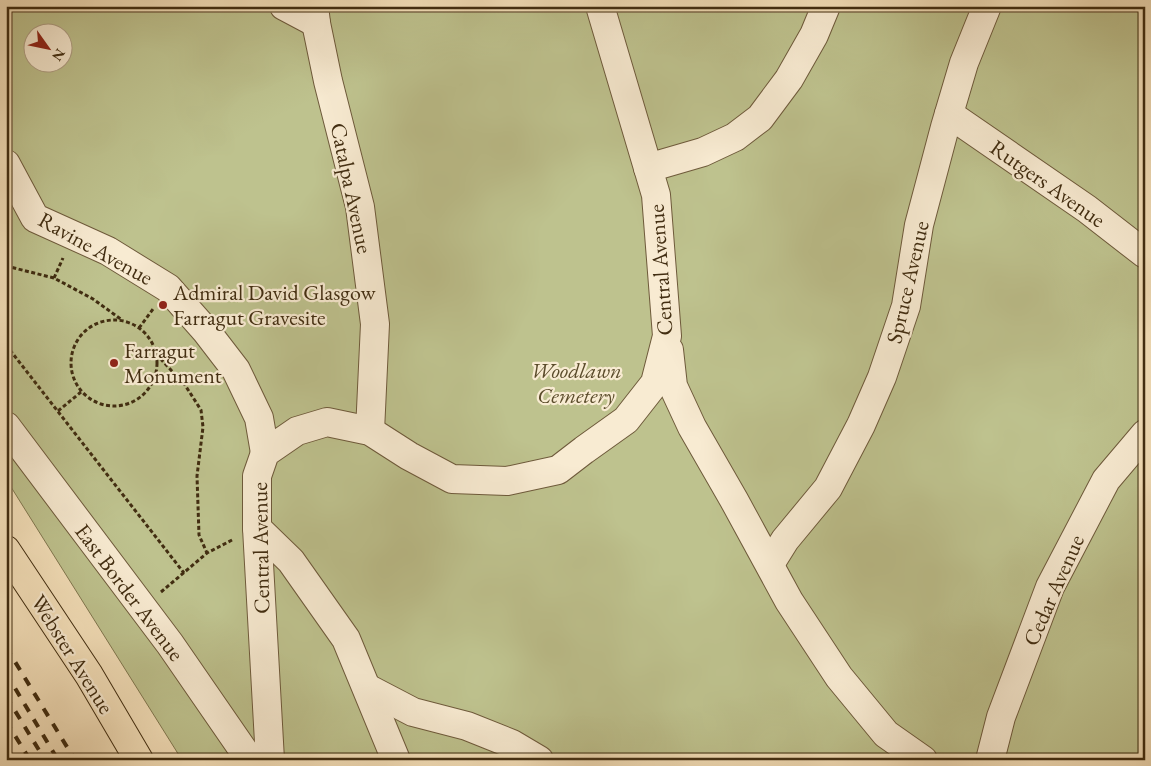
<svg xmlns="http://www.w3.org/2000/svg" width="1151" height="766" font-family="'EB Garamond',serif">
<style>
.green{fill:#bec28e;stroke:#807850;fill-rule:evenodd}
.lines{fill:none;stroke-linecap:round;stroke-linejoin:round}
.minor-casing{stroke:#6e5a3b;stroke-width:30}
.major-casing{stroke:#412d11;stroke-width:30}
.path{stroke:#412d11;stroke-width:3;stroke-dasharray:4 2.5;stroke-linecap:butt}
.minor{stroke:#f8ebd2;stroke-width:28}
.major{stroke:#f4e0ba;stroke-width:28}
.rail{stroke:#412d11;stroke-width:4;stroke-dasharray:9 9;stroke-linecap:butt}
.poi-dot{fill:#8f2418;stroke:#f8ebd2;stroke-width:2}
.labels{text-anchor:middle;stroke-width:4.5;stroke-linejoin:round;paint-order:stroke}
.street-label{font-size:22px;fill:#412d11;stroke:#f8ebd2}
.poi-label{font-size:22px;fill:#412d11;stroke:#f8ebd2;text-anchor:start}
.park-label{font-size:22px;font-style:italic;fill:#5a4b2a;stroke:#f8ebd2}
</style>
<rect width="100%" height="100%" fill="#f4e0ba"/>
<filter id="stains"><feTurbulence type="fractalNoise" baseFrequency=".004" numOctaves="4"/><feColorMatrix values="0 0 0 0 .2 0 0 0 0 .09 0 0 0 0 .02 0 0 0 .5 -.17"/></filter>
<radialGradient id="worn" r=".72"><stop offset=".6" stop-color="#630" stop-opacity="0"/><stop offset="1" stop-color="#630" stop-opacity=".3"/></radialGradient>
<path class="green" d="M6,6H1145V760H182L6,479ZM32,32H62V62H32Z"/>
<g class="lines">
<g class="minor-casing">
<g id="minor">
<path d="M284,6L316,23"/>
<path d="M314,6L316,23L328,81L360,207L375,324L370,431"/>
<path d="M949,114L1087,209L1145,254"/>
<path d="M6,164L35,218L108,251L168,288L206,331L236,370L259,418L265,453"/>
<path d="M648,168L703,152L735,137L760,118L789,79L814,35L826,6"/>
<path d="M669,350L673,386L692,427L734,500L789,601L839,677L886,734L923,760"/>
<path d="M6,426L170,644L250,760"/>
<path d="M257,528L291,561L346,639L396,760"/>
<path d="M770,564L785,540L828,488L861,425L882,377L906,306L919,225L945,127L964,63L987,6"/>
<path d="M367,688L413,712L467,726L512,744L539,760"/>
<path d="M270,760L257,528V476L265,453L297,431L327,422L370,431L409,456L452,479L507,481L558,470L584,450L626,420L655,383L667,336L656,195L600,6"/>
<path d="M990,760L1001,717L1050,587L1106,480L1145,434"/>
</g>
</g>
<g class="major-casing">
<path id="major" d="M6,550L89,675L139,760"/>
</g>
<g class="path">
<path d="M6,266L54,278L93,299L122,320"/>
<path d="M54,278L63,258"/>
<circle cx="114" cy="363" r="43"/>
<path d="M139,328L153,309"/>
<path d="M6,345L184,573"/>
<path d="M156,354L185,385L201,410L203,427L197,476L199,535L207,553"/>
<path d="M58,411L81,392"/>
<path d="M161,592L207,553L234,539"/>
</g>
<use href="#minor" class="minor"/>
<use href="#major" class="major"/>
<g class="rail">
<path d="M6,647L75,760"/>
<path d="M6,673L58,760"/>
<path d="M6,696L45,760"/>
<path d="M6,721L30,760"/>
</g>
</g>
<g class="poi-dot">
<circle cx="163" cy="305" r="5"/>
<circle cx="114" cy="363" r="5"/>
</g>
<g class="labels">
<g class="street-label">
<text transform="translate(1048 183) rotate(35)" y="8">Rutgers Avenue</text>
<text transform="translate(352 188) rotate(78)" y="8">Catalpa Avenue</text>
<text transform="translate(96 248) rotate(29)" y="8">Ravine Avenue</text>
<text transform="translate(660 270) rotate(-94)" y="8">Central Avenue</text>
<text transform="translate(907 282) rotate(-77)" y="8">Spruce Avenue</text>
<text transform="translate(260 548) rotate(-91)" y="8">Central Avenue</text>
<text transform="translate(1053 590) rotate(-66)" y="8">Cedar Avenue</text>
<text transform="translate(130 592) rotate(53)" y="8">East Border Avenue</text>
<text transform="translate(73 654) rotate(58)" y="8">Webster Avenue</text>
</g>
<g class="poi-label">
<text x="173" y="300">Admiral David Glasgow<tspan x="173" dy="25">Farragut Gravesite</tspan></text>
<text x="124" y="358">Farragut<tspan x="124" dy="25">Monument</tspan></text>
</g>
<g class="park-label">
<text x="576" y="378">Woodlawn<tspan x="576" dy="25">Cemetery</tspan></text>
</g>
</g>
<rect width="1151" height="766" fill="none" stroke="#f4e0ba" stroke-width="25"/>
<rect x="8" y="8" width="1136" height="751" fill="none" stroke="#412d11" stroke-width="2.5"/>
<rect x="12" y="12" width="1126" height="741" fill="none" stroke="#412d11"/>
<g transform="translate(48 48) rotate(123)"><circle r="24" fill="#f8ebd2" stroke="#af9f85"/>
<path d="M0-4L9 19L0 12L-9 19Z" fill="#8f2418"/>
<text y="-8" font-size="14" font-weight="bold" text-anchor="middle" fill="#412d11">N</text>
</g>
<rect width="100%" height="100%" filter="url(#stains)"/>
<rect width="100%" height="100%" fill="url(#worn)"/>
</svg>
